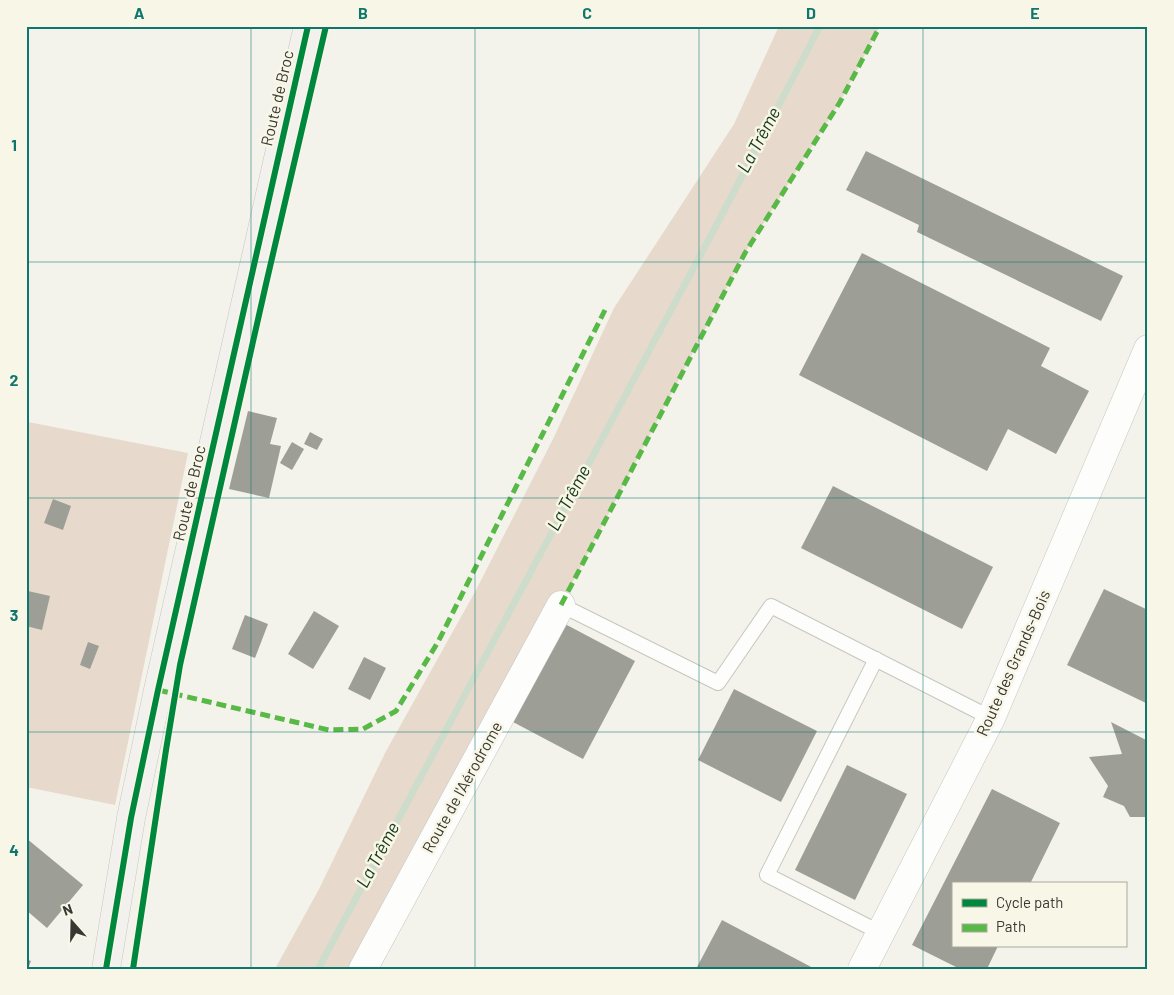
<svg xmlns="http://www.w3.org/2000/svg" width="1174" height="995" font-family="Barlow,sans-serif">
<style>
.green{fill:#e7dacd}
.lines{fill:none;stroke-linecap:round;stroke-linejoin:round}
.stream{stroke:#ceddcb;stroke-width:7}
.building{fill:#9d9e95}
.lane-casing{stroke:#c6c6c0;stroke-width:16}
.street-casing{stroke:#c6c6c0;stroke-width:29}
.secondary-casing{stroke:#c6c6c0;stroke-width:29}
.lane{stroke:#fdfdfc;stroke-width:14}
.street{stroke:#fdfdfc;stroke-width:28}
.secondary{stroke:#f2f1ee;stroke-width:28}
.quiet{stroke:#58b947;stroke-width:5;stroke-dasharray:10 5;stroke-linecap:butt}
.cycleway-casing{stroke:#f8f6e7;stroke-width:9}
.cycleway{stroke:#00873e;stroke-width:6}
.grid{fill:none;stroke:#0f766e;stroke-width:1;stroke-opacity:0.55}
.labels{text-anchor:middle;stroke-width:5;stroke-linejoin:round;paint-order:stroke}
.street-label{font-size:16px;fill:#383731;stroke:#f8f6e7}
.water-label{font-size:18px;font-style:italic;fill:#143918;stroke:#f8f6e7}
.neatline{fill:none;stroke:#0f766e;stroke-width:2}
.grid-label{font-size:16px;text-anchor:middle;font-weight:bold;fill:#0f766e}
</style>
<rect width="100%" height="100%" fill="#f4f3eb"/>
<g class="green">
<path d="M779,26H880L840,102L745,253L582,565L363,969H275L319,889L385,753L476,590L553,439L614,308L734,124Z"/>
<path d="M28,422L188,453L115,805L26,787V429Z"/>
</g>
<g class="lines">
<path class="stream" d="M318,969L716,226L820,26"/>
</g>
<g class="building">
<path d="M866,151L1123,276L1101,321L917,232L919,225L846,190Z"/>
<path d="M862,253L1050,348L1041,366L1089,391L1056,454L1008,429L987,471L799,375Z"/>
<path d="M248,411L277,418L270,444L281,446L269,498L229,489Z"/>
<path d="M310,432L323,439L317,450L304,444Z"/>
<path d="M292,442L304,449L292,470L280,463Z"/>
<path d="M833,486L993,567L962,629L801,548Z"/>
<path d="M53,499L71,506L63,530L44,523Z"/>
<path d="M1104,589L1148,610V704L1067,665Z"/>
<path d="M28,591L50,596L42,630L26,626V597Z"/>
<path d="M314,611L339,626L313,669L288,654Z"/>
<path d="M245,615L268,624L255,658L232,649Z"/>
<path d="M565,624L635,661L583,759L513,722Z"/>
<path d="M88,642L99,646L90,669L80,665Z"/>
<path d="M364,657L386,668L370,700L348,689Z"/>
<path d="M734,689L817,731L781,802L698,760Z"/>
<path d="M1111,722L1148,741V817H1130L1124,806L1103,797L1108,786L1089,757L1122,754Z"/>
<path d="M847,765L907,794L855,900L795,870Z"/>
<path d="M992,789L1060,823L1030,884H953V946H998L987,969H960L912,945Z"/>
<path d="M26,838L83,885L47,928L26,910Z"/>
<path d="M722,920L815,969H696Z"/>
<path d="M26,959L31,961L28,969H26Z"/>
</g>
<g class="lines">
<g class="lane-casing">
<g id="lane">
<path d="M561,605L718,683L771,606L991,718"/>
<path d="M876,659L767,875L881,933"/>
</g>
</g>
<g class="street-casing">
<g id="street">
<path d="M363,969L561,605"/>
<path d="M862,969L991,718L1148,349"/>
</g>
</g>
<g class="secondary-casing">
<path id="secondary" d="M106,969L131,818L158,690L308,26"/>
</g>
<use href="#lane" class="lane"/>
<use href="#street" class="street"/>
<use href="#secondary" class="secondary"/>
<g class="quiet">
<path d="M561,605L745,253L840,102L880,26"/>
<path d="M158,690L329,730L363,729L396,711L438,642L605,310"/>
</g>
<g class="cycleway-casing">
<g id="cycleway">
<path d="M106,969L131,818L158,690L308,26"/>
<path d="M133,969L166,750L180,665L266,284L326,26"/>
</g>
</g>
<use href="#cycleway" class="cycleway"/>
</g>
<path class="grid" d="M251,26V969M475,26V969M699,26V969M923,26V969M26,262H1148M26,498H1148M26,732H1148"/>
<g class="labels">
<g class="street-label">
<text transform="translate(277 98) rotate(-77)" y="6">Route de Broc</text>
<text transform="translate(189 493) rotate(-77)" y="6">Route de Broc</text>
<text transform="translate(1013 663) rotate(-66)" y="6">Route des Grands-Bois</text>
<text transform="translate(462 787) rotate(-61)" y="6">Route de l'Aérodrome</text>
</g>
<g class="water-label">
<text transform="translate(759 140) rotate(-62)" y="6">La Trême</text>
<text transform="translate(569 498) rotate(-62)" y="6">La Trême</text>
<text transform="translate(378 855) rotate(-62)" y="6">La Trême</text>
</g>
</g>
<rect width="1174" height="995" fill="none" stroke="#f8f6e7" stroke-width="55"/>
<rect x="952" y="882" width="175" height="65" fill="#f8f6e7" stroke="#abaa9e"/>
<rect x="962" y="899" width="25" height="8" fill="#00873e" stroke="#abaa9e"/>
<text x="996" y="908" font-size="15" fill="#383731">Cycle path</text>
<rect x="962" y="924" width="25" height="8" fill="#58b947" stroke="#abaa9e"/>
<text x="996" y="932" font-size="15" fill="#383731">Path</text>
<g transform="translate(72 922) rotate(340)" stroke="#f8f6e7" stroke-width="4" paint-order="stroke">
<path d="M0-4L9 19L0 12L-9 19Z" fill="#383731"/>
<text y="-8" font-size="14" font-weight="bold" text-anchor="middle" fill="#383731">N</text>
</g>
<rect x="28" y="28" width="1118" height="940" class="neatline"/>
<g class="grid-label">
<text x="139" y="19">A</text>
<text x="363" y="19">B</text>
<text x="587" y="19">C</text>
<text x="811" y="19">D</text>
<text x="1035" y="19">E</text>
<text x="14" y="151">1</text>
<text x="14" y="386">2</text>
<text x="14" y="621">3</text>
<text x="14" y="856">4</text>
</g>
</svg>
